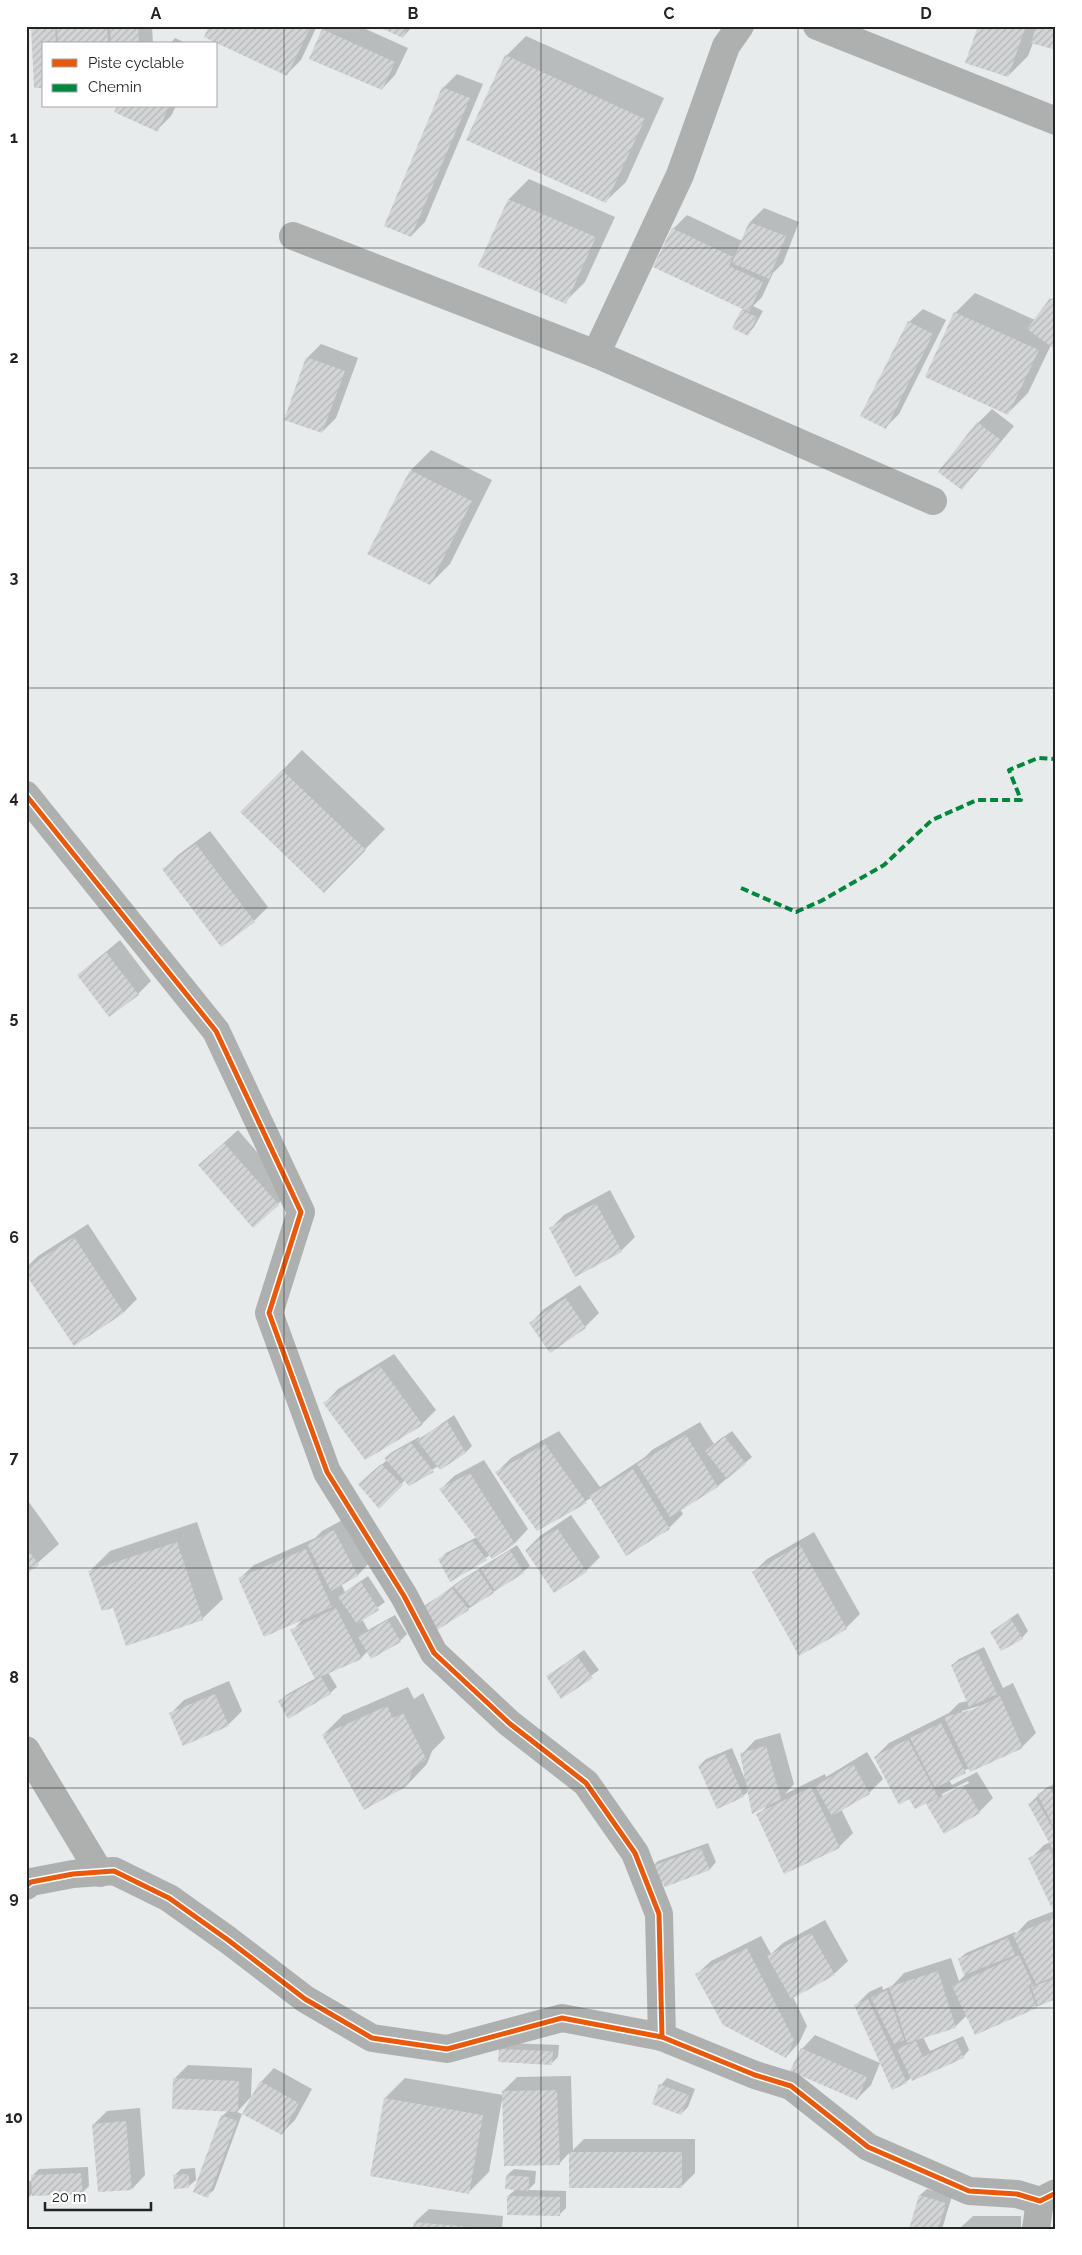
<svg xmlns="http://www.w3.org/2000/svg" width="1082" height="2255" font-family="Raleway,sans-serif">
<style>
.shadow{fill:#0003;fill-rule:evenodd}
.building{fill:url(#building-hatch)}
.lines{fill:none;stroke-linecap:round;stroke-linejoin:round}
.minor{stroke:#aeb0b0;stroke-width:28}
.quiet{stroke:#00873e;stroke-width:4;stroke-dasharray:8 4;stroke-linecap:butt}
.cycleway-casing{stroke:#fff;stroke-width:8}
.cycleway{stroke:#e8590c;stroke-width:5}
.grid{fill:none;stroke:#222424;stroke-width:1;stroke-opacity:0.55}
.neatline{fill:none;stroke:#222424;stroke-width:2}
.grid-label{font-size:16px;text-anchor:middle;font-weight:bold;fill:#222424}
</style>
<defs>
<pattern id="building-hatch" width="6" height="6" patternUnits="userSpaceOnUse" patternTransform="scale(1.25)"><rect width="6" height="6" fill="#d2d4d5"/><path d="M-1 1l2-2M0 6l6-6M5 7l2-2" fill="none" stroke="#b4b6b7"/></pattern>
</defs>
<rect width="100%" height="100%" fill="#e7ebeb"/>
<g class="shadow">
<path d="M32,26H152L153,44H44Z"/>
<path d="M211,26H317L301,60L287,74Z"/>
<path d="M327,26H359L408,48L395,75L382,89L323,30Z"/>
<path d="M379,26H413L403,37Z"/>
<path d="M979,26H1056L1033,43L1028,56L1008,76Z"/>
<path d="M526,36L664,98L626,182L605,202L506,56Z"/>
<path d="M175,38L188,44H170Z"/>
<path d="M457,74L483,84L425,222L411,236L443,88Z"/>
<path d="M118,106H176L171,116L157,130Z"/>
<path d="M529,179L615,217L585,282L565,302L480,265L509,199Z"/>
<path d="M764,208L799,222L783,263L773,273L762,297L753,306L763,311L754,327L748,334L742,310L744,309L673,229L687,215L742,241L750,222Z"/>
<path d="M975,293L1035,320L1056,294V348L1051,345L1028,393L1008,413L955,313Z"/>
<path d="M923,309L946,320L899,414L885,428L909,322Z"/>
<path d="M321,344L358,358L336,418L322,432L307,358Z"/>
<path d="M992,409L1014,426L962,489L978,423Z"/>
<path d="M431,450L492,480L450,564L430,584L411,470Z"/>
<path d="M302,750L385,829L324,891L242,812Z"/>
<path d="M210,831L268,907L254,921L222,945L164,869L178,855Z"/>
<path d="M1056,878V886L1053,881Z"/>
<path d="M120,940L151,981L138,994L78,975Z"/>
<path d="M238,1130L291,1191L278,1204L199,1165Z"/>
<path d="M610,1190L635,1237L621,1251L576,1275L551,1228L564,1215Z"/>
<path d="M88,1224L137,1299L124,1312L74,1345L26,1268L38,1256Z"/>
<path d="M580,1285L599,1313L585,1327L531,1323L544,1309Z"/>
<path d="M394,1354L436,1410L422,1424L325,1403L338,1389Z"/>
<path d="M454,1415L472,1446L466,1452L438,1466L409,1485L405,1480L379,1507L367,1478L387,1460L385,1458L392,1452L419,1437L420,1439Z"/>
<path d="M700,1422L714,1444L732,1431L752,1457L718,1486L680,1509L683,1514L669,1528L591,1498L537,1529L497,1472L511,1458L559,1431L600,1487L645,1457L652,1450Z"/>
<path d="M484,1460L528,1529L515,1543L492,1557L490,1555L451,1580L440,1559L446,1553L477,1537L441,1489L454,1476Z"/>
<path d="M26,1498L59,1544L26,1573Z"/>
<path d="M571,1515L600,1557L586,1571L526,1550L540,1536Z"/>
<path d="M348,1517L371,1561L358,1575L341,1584L345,1592L368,1576L385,1602L362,1619L368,1630L395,1615L407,1634L400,1641L368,1651L361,1658L328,1672L337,1687L330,1693L280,1702L286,1695L316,1678L292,1631L304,1618L240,1578L254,1565L315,1538L322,1531Z"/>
<path d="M197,1522L223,1599L202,1619L114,1606L90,1571L110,1551Z"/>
<path d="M814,1532L860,1614L846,1628L754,1572L767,1559Z"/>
<path d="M517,1545L530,1566L523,1572L468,1609L424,1608L461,1580Z"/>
<path d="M1018,1613L1028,1631L1022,1638L991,1632Z"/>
<path d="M984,1647L1003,1688L1013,1683L1036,1733L1022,1747L969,1768L949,1780L952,1785L977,1772L993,1798L979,1812L944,1833L926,1802L910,1797L875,1757L889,1743L949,1713L959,1703L968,1701L952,1665L959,1659ZM979,1706L980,1709L962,1713V1711ZM968,1781L969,1783L942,1797V1794Z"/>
<path d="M584,1650L599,1670L562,1697L548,1676Z"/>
<path d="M229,1681L242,1711L228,1725L170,1714L184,1700Z"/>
<path d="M408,1687L414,1699L423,1693L445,1738L432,1751L427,1764L407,1785L323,1735L343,1715Z"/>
<path d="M780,1733L794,1784L785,1794L825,1774L826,1777L867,1752L883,1779L869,1793L841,1809L853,1833L839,1847L758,1815L767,1806L749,1791L743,1796L699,1766L706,1759L732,1748L745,1779L742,1754L755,1740Z"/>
<path d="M1056,1783V1998L1036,2007L967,2015L955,2027L923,2037L930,2051L963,2036L969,2050L963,2057L912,2077L906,2082L855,2006L869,1992L882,1986L883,1990L893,1985L904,1973L951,1958L959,1981L965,1975L959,1959L966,1953L1015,1932L1016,1934L1028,1921L1054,1911L1030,1859L1044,1845L1050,1842L1029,1804L1046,1788Z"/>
<path d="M708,1843L716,1862L710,1869L665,1886L652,1867L658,1861Z"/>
<path d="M825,1920L848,1961L834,1974L793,1997L807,2026L799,2043L786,2057L697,1974L711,1961L761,1936L771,1954L783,1943Z"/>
<path d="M815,2035L880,2063L871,2085L857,2099L802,2049Z"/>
<path d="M507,2043L559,2045L558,2057L551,2064L500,2049Z"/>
<path d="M188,2065L252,2068L251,2097L237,2112L242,2114L214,2190L207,2196L222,2116L228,2111L174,2079Z"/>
<path d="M274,2068L312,2089L295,2120L281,2134L261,2082Z"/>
<path d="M571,2076L573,2150L584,2139H695V2173L681,2187L570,2152L559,2164L502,2100L489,2172L469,2192L385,2098L405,2078L503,2095V2091L517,2077Z"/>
<path d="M667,2078L695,2089L688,2107L681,2114L661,2085Z"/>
<path d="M140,2108L145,2175L132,2189L93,2125L107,2111Z"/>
<path d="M88,2167L89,2186L82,2193H33L26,2200V2181H32V2176L39,2169Z"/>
<path d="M195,2168L196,2180L189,2186L174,2176L181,2169Z"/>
<path d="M514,2169L536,2171L535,2183L528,2190L566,2191V2208L559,2215L508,2196L516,2189L507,2175Z"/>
<path d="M927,2189L952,2196L942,2229H910L920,2195Z"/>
<path d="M429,2209L503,2216L502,2229H414L415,2222Z"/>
<path d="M973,2216H1021V2229H959Z"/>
</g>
<g class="building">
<path d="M31,26H55L56,44H44V88H34Z"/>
<path d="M57,26H107L108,44H58Z"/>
<path d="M110,26H138L139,44H111Z"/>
<path d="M209,26H311L287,76L204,37Z"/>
<path d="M376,26H408L403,38Z"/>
<path d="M978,26H1026L1008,77L965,63Z"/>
<path d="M1036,26H1056V50L1031,43Z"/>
<path d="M322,29L395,62L382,90L309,59Z"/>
<path d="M505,55L645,119L606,203L466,140Z"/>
<path d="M442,87L470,98L411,237L384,226Z"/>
<path d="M117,106H169L158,132L114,112Z"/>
<path d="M508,199L596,237L566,304L478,266Z"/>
<path d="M749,222L786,236L769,279L732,263Z"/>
<path d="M672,228L733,257L729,266L763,282L749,312L653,267Z"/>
<path d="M1050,298L1056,302V350L1027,329Z"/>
<path d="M741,310L757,317L748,336L732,328Z"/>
<path d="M954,312L1039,350L1008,415L925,377Z"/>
<path d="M908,321L933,334L886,429L860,416Z"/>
<path d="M306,357L345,371L322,433L284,420Z"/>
<path d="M977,422L1001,440L962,490L938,472Z"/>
<path d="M410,470L472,501L430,585L367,554Z"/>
<path d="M282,770L366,850L324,893L240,812Z"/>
<path d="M196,844L255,922L221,947L162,869Z"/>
<path d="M106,952L139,995L109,1017L77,975Z"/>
<path d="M224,1143L279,1205L253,1228L198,1165Z"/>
<path d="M596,1203L622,1252L575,1277L549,1228Z"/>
<path d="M74,1237L124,1313L74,1346L26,1275V1268Z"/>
<path d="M566,1298L586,1328L550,1353L529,1323Z"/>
<path d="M380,1366L423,1425L365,1460L323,1403Z"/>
<path d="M447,1421L466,1453L440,1470L417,1440Z"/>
<path d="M686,1435L718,1487L670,1517L637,1464Z"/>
<path d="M724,1436L746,1464L727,1479L705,1451Z"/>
<path d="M411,1443L434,1472L409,1486L384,1458Z"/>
<path d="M545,1444L587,1503L537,1531L495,1472Z"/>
<path d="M381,1464L403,1485L379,1509L358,1484Z"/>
<path d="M633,1469L670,1529L626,1556L589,1496Z"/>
<path d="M470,1473L515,1544L492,1559L439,1489Z"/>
<path d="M557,1528L587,1572L554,1593L525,1550Z"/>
<path d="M334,1530L358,1576L331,1591L307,1544Z"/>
<path d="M473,1541L487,1560L450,1582L438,1559Z"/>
<path d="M177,1542L203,1620L126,1646L113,1608L102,1611L88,1571Z"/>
<path d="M800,1545L847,1629L799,1656L752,1572Z"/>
<path d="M26,1547L39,1565L26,1574Z"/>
<path d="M306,1549L332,1607L264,1637L238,1578Z"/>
<path d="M510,1550L524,1573L495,1591L481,1569Z"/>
<path d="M478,1570L494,1593L471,1607L453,1586Z"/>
<path d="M361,1582L379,1610L357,1624L338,1597Z"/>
<path d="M452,1588L469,1610L437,1630L422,1607Z"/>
<path d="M336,1608L362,1659L315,1679L290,1630Z"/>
<path d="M1011,1619L1023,1639L1001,1651L990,1632Z"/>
<path d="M388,1620L401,1642L371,1659L358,1637Z"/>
<path d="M978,1653L997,1694L969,1707L951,1665Z"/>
<path d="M577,1656L593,1678L561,1699L546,1676Z"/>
<path d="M321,1677L331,1694L288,1719L278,1701Z"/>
<path d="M215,1694L229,1726L183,1746L169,1713Z"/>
<path d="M1000,1696L1023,1748L970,1772L944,1717L974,1709Z"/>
<path d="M387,1706L393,1718L403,1713L426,1759L413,1769L407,1786L364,1810L322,1735Z"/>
<path d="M941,1723L966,1773L935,1788L910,1738Z"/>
<path d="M908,1739L938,1797L915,1809L909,1799L899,1805L874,1757Z"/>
<path d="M766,1746L781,1799L752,1814L740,1753Z"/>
<path d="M725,1754L744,1797L717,1809L698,1766Z"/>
<path d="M853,1764L870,1794L832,1816L815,1786Z"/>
<path d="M963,1785L980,1813L944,1834L926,1804Z"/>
<path d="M811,1787L840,1848L784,1874L756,1814Z"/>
<path d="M1050,1788L1056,1800V1831L1037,1794Z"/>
<path d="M1036,1799L1056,1834V1847L1052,1848L1028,1804Z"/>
<path d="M701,1848L710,1870L665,1887L650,1867Z"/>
<path d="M1049,1849L1056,1863V1976L1036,1984L1013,1935L1056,1917L1028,1858Z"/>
<path d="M811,1933L835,1975L791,1999L767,1956Z"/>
<path d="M1008,1938L1015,1955L964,1975L958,1959Z"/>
<path d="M747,1948L794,2040L786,2058L723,2025L695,1974Z"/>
<path d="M1019,1955L1033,1985L1029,1987L1037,2008L975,2035L952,1986Z"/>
<path d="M938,1971L956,2028L907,2043L889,1987Z"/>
<path d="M1056,1978V1999L1038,2006L1031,1987Z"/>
<path d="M887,1990L904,2040L894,2044L871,1998Z"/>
<path d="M868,1999L907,2083L892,2090L854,2005Z"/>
<path d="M916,2041L923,2057L956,2041L964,2058L912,2081L897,2049Z"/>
<path d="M801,2048L867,2077L857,2100L790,2071Z"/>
<path d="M499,2049L553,2051L552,2065L498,2062Z"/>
<path d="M173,2078L239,2081L238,2112L172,2109Z"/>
<path d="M260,2081L299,2103L282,2135L242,2114Z"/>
<path d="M659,2084L689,2095L681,2115L652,2104Z"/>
<path d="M557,2090L560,2165L504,2166L502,2091Z"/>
<path d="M384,2098L483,2115L469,2194L370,2176Z"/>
<path d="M221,2115L237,2121L208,2198L193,2192Z"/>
<path d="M126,2121L132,2190L98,2192L92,2124Z"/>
<rect x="569" y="2152" width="113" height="36"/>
<path d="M81,2173L83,2194L32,2196L31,2175Z"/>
<path d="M189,2174V2188L174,2189L173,2175Z"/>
<path d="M506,2175L530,2177L528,2191L505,2189Z"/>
<path d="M919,2195L946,2203L938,2229H909Z"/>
<path d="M507,2196L560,2197V2216L507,2215Z"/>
<path d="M414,2222L470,2227V2229H413Z"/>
</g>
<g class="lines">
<g class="minor">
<path d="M817,26L1056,121"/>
<path d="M293,236L596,354L933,501"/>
<path d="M596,354L680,175L726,46L740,26"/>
<path d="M26,795L216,1031L301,1212L269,1313L327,1472L404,1596L434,1653L509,1723L586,1783L635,1853L659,1914L662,2037"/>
<path d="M26,1750L100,1873"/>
<path d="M26,1886L31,1882L73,1874L114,1871L169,1898L228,1940L305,1999L372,2038L447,2049L562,2018L662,2037L755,2075L791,2086L868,2147L969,2191L1017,2194L1040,2201L1056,2193"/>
<path d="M1036,2229L1040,2201"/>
</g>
<path class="quiet" d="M741,888L796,912L821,901L884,865L932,820L977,800H1021L1009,770L1038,758L1056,759"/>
<g class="cycleway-casing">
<g id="cycleway">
<path d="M26,795L216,1031L301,1212L269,1313L327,1472L404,1596L434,1653L509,1723L586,1783L635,1853L659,1914L662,2037"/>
<path d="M26,1886L31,1882L73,1874L114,1871L169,1898L228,1940L305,1999L372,2038L447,2049L562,2018L662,2037L755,2075L791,2086L868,2147L969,2191L1017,2194L1040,2201L1056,2193"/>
</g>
</g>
<use href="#cycleway" class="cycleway"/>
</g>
<path class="grid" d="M284,26V2229M541,26V2229M798,26V2229M26,248H1056M26,468H1056M26,688H1056M26,908H1056M26,1128H1056M26,1348H1056M26,1568H1056M26,1788H1056M26,2008H1056"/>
<rect width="1082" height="2255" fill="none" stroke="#ffffff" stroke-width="55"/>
<rect x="42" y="42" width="175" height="65" fill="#ffffff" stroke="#a7a7a7"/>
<rect x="52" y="59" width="25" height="8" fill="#e8590c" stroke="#a7a7a7"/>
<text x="88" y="68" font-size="15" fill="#222424">Piste cyclable</text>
<rect x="52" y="84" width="25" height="8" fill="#00873e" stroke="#a7a7a7"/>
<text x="88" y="92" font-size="15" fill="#222424">Chemin</text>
<path d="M45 2202v8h106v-8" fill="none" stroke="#222424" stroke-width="2.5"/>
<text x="52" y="2202" font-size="15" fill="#222424" stroke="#ffffff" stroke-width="4" paint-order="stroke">20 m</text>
<rect x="28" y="28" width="1026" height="2200" class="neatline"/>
<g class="grid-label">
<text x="156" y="19">A</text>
<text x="413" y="19">B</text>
<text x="669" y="19">C</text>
<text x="926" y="19">D</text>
<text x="14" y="143">1</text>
<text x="14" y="363">2</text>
<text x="14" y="583">3</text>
<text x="14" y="803">4</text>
<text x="14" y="1023">5</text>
<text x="14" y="1243">6</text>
<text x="14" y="1463">7</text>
<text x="14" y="1683">8</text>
<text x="14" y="1903">9</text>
<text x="14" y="2123">10</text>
</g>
</svg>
